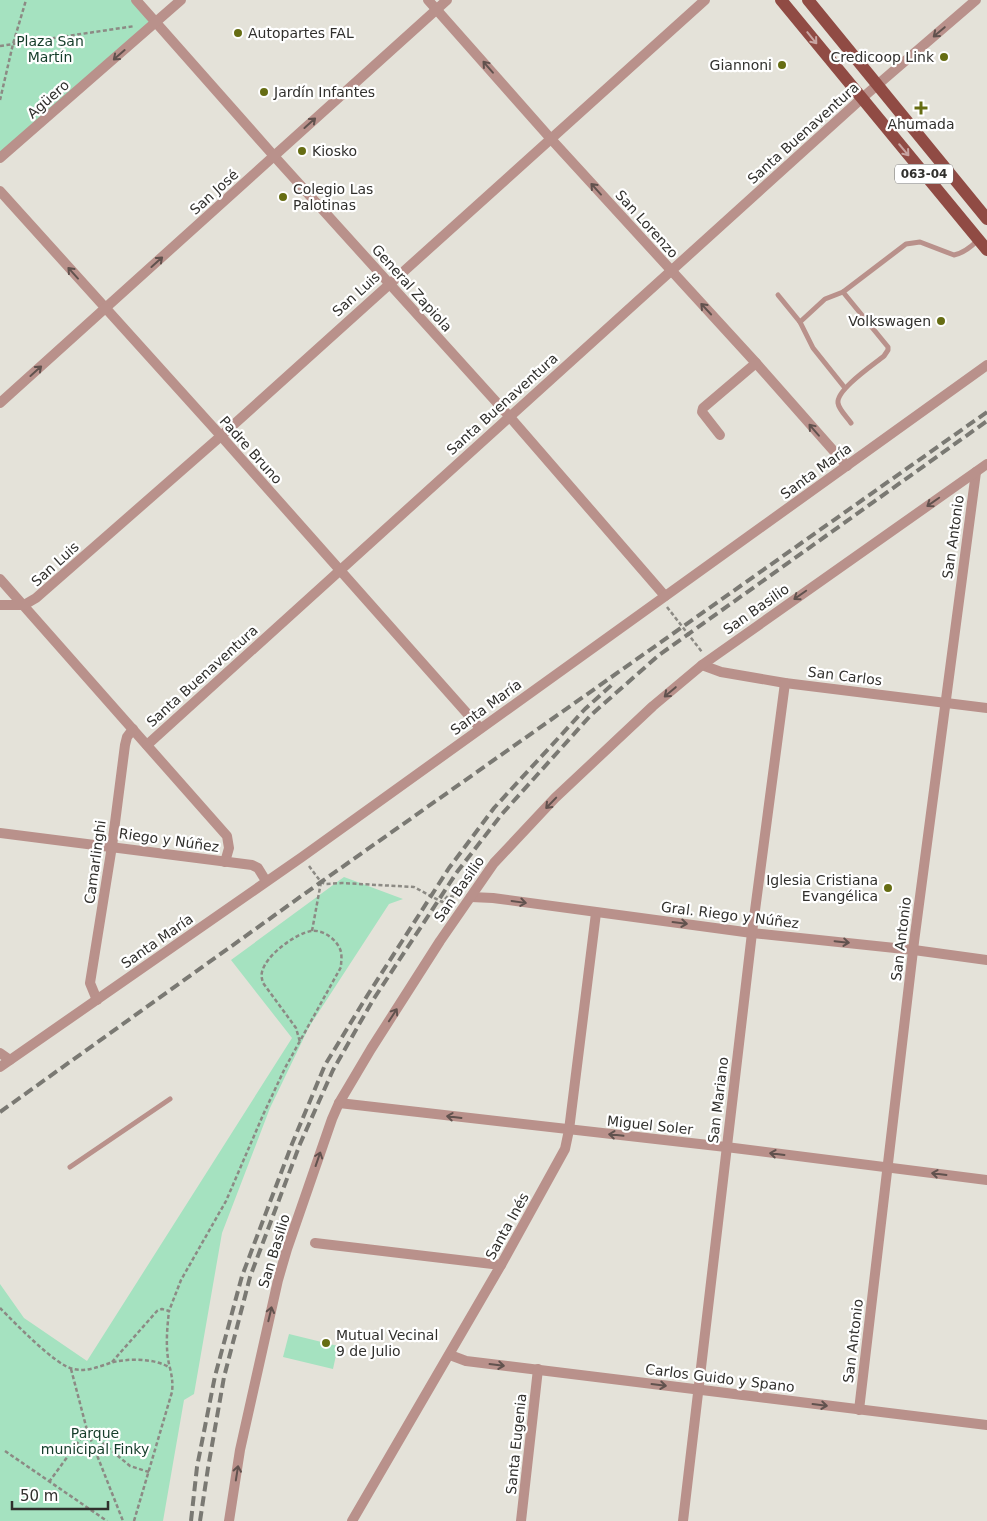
<svg xmlns="http://www.w3.org/2000/svg" width="987" height="1521" font-family="'DejaVu Sans',sans-serif">
<style>
.green{fill:#a5e2c0}
.lines{fill:none;stroke-linecap:round;stroke-linejoin:round}
.path{stroke:#8c8a84;stroke-width:2.5;stroke-dasharray:4 2.5;stroke-linecap:butt}
.service{stroke:#b9918b;stroke-width:5}
.minor{stroke:#b9918b;stroke-width:10}
.primary{stroke:#904b44;stroke-width:12}
.rail{stroke:#7a7973;stroke-width:4;stroke-dasharray:10 5;stroke-linecap:butt}
.oneway{stroke:#61524e}
.oneway2{stroke:#c8a5a2}
.poi-dot{fill:#666d13;stroke:#fff;stroke-width:2}
.labels{text-anchor:middle;stroke-width:4.5;stroke-linejoin:round;paint-order:stroke}
.shield{fill:#fff;stroke:#6f6e6c;stroke-width:1}
.shield-label{font-size:12px;font-weight:bold;fill:#31302d}
.poi-label{font-size:14px;fill:#31302d;stroke:#fff;text-anchor:start}
.park-label{font-size:14px;fill:#143c29;stroke:#fff}
.street-label{font-size:14px;fill:#31302d;stroke:#fff}
</style>
<rect width="100%" height="100%" fill="#e4e2d9"/>
<g class="green">
<path d="M0,0H136L156,23L0,158Z"/>
<path d="M344,877L403,899L389,904L309,1027L270,1108L222,1233L194,1394L184,1400L163,1521H0V1284L24,1318L87,1361L292,1038L231,960Z"/>
<path d="M289,1334L338,1346L333,1369L283,1357Z"/>
</g>
<g class="lines">
<g class="path">
<path d="M0,46L135,26"/>
<path d="M0,100L13,44L26,0"/>
<path d="M667,607L702,652"/>
<path d="M309,866L321,882L325,884L342,883L414,887L442,902L448,896L458,897"/>
<path d="M312,931L321,882"/>
<path d="M0,1308C15,1323 55,1365 73,1369C86,1372 98,1367 110,1363C126,1358 156,1358 170,1368"/>
<path d="M112,1362L157,1311L162,1309L169,1311L181,1280L226,1201L263,1115L285,1068L341,967C341,962 342,957 341,952C338,940 323,929 311,931C295,934 266,955 262,972C261,976 262,979 263,983L296,1028L300,1042"/>
<path d="M71,1369L87,1430L123,1521"/>
<path d="M5,1451L107,1521"/>
<path d="M49,1482L87,1430L130,1466L149,1472"/>
<path d="M134,1521L172,1392C173,1383 172,1377 170,1368C165,1350 167,1329 169,1311"/>
</g>
<g class="service">
<path d="M843,292L888,347V350L884,356C873,365 836,390 838,403C839,410 847,417 851,423"/>
<path d="M778,295L800,322L813,348L845,388"/>
<path d="M800,322L825,299L843,292L906,244L920,242L954,255C964,253 971,247 978,240"/>
<path d="M70,1167L170,1099"/>
</g>
<g class="minor">
<path d="M136,0L274,156L509,416L665,596"/>
<path d="M428,0L551,139L756,363L847,466"/>
<path d="M0,158L181,0"/>
<path d="M0,191L221,436L480,728"/>
<path d="M0,403L447,0"/>
<path d="M720,435L702,412L703,408L756,363"/>
<path d="M0,579L227,836L229,848L225,862"/>
<path d="M0,605H24L36,598L221,436L705,0"/>
<path d="M702,665L721,672L785,683L987,708"/>
<path d="M147,745L861,99L976,0"/>
<path d="M0,833L252,865L258,868L266,881"/>
<path d="M471,897L493,898L752,933L914,950L987,960"/>
<path d="M97,1000L90,983L112,846L125,745L127,737L133,729"/>
<path d="M0,1053L10,1060"/>
<path d="M0,1067L302,857L987,365"/>
<path d="M339,1103L726,1147L987,1180"/>
<path d="M315,1243L501,1265"/>
<path d="M450,1355L466,1361L987,1425"/>
<path d="M859,1410L914,942L976,472"/>
<path d="M229,1521L240,1450L278,1280L287,1249L332,1119L339,1103L371,1049L440,941L494,863L555,798L653,706L702,665L987,464"/>
<path d="M352,1521L501,1265L565,1149L569,1130L596,913"/>
<path d="M521,1521L538,1369"/>
<path d="M683,1521L752,933L785,683"/>
</g>
<g class="primary">
<path d="M781,0L987,250"/>
<path d="M808,0L987,219"/>
</g>
<g class="rail">
<path d="M0,1112L321,882L987,412"/>
<path d="M191,1521L197,1467L215,1376L242,1276L292,1144L325,1065L367,996L449,868L494,808L585,709L615,682"/>
<path d="M200,1521L208,1468L224,1377L250,1277L300,1144L333,1070L373,1000L457,872L502,814L591,715L659,655L987,421"/>
</g>
</g>
<defs><path id="oneway-shaft" d="M-6 0H5M1.5-3L5.5 0L1.5 3" fill="none" stroke-width="1.6" stroke-linecap="round" stroke-linejoin="round" transform="scale(1.25)"/></defs>
<g class="oneway">
<use href="#oneway-shaft" transform="translate(939 32) rotate(140)"/>
<use href="#oneway-shaft" transform="translate(119 55) rotate(139)"/>
<use href="#oneway-shaft" transform="translate(488 67) rotate(-131)"/>
<use href="#oneway-shaft" transform="translate(310 123) rotate(-42)"/>
<use href="#oneway-shaft" transform="translate(596 189) rotate(-132)"/>
<use href="#oneway-shaft" transform="translate(157 262) rotate(-42)"/>
<use href="#oneway-shaft" transform="translate(73 273) rotate(-132)"/>
<use href="#oneway-shaft" transform="translate(706 309) rotate(-133)"/>
<use href="#oneway-shaft" transform="translate(36 371) rotate(-42)"/>
<use href="#oneway-shaft" transform="translate(814 430) rotate(-131)"/>
<use href="#oneway-shaft" transform="translate(933 502) rotate(145)"/>
<use href="#oneway-shaft" transform="translate(800 595) rotate(145)"/>
<use href="#oneway-shaft" transform="translate(670 692) rotate(140)"/>
<use href="#oneway-shaft" transform="translate(551 803) rotate(134)"/>
<use href="#oneway-shaft" transform="translate(519 902) rotate(8)"/>
<use href="#oneway-shaft" transform="translate(680 923) rotate(7)"/>
<use href="#oneway-shaft" transform="translate(842 942) rotate(6)"/>
<use href="#oneway-shaft" transform="translate(393 1015) rotate(-57)"/>
<use href="#oneway-shaft" transform="translate(454 1117) rotate(-173)"/>
<use href="#oneway-shaft" transform="translate(616 1135) rotate(-174)"/>
<use href="#oneway-shaft" transform="translate(777 1154) rotate(-173)"/>
<use href="#oneway-shaft" transform="translate(318 1159) rotate(-71)"/>
<use href="#oneway-shaft" transform="translate(939 1174) rotate(-173)"/>
<use href="#oneway-shaft" transform="translate(270 1314) rotate(-77)"/>
<use href="#oneway-shaft" transform="translate(497 1365) rotate(7)"/>
<use href="#oneway-shaft" transform="translate(659 1385) rotate(7)"/>
<use href="#oneway-shaft" transform="translate(820 1405) rotate(7)"/>
<use href="#oneway-shaft" transform="translate(237 1473) rotate(-81)"/>
</g>
<g class="oneway2">
<use href="#oneway-shaft" transform="translate(812 38) rotate(51)"/>
<use href="#oneway-shaft" transform="translate(904 150) rotate(50)"/>
</g>
<g class="poi-dot">
<circle cx="238" cy="33" r="5"/>
<circle cx="944" cy="57" r="5"/>
<circle cx="782" cy="65" r="5"/>
<circle cx="264" cy="92" r="5"/>
<path d="M918.5 100.5h5v5h5v5h-5v5h-5v-5h-5v-5h5z"/>
<circle cx="302" cy="151" r="5"/>
<circle cx="283" cy="197" r="5"/>
<circle cx="941" cy="321" r="5"/>
<circle cx="888" cy="888" r="5"/>
<circle cx="326" cy="1343" r="5"/>
</g>
<g class="labels">
<rect class="shield" x="895" y="164.5" width="58" height="19" rx="4"/>
<g class="shield-label">
<text x="924" y="178">063-04</text>
</g>
<g class="poi-label">
<text x="248" y="38">Autopartes FAL</text>
<text x="934" y="62" text-anchor="end">Credicoop Link</text>
<text x="772" y="70" text-anchor="end">Giannoni</text>
<text x="274" y="97">Jardín Infantes</text>
<text x="921" y="129" text-anchor="middle">Ahumada</text>
<text x="312" y="156">Kiosko</text>
<text x="293" y="194">Colegio Las<tspan x="293" dy="16">Palotinas</tspan></text>
<text x="931" y="326" text-anchor="end">Volkswagen</text>
<text x="878" y="885" text-anchor="end">Iglesia Cristiana<tspan x="878" dy="16">Evangélica</tspan></text>
<text x="336" y="1340">Mutual Vecinal<tspan x="336" dy="16">9 de Julio</tspan></text>
</g>
<g class="park-label">
<text x="50" y="46">Plaza San<tspan x="50" dy="16">Martín</tspan></text>
<text x="95" y="1438">Parque<tspan x="95" dy="16">municipal Finky</tspan></text>
</g>
<g class="street-label">
<text transform="translate(48 99) rotate(-41)" y="5">Agüero</text>
<text transform="translate(803 133) rotate(-42)" y="5">Santa Buenaventura</text>
<text transform="translate(214 192) rotate(-42)" y="5">San José</text>
<text transform="translate(647 224) rotate(48)" y="5">San Lorenzo</text>
<text transform="translate(412 288) rotate(48)" y="5">General Zapiola</text>
<text transform="translate(356 294) rotate(-42)" y="5">San Luis</text>
<text transform="translate(502 404) rotate(-42)" y="5">Santa Buenaventura</text>
<text transform="translate(251 450) rotate(48)" y="5">Padre Bruno</text>
<text transform="translate(816 471) rotate(-36)" y="5">Santa María</text>
<text transform="translate(953 537) rotate(-82)" y="5">San Antonio</text>
<text transform="translate(55 564) rotate(-42)" y="5">San Luis</text>
<text transform="translate(756 609) rotate(-35)" y="5">San Basilio</text>
<text transform="translate(202 676) rotate(-42)" y="5">Santa Buenaventura</text>
<text transform="translate(845 676) rotate(7)" y="5">San Carlos</text>
<text transform="translate(486 707) rotate(-36)" y="5">Santa María</text>
<text transform="translate(169 840) rotate(8)" y="5">Riego y Núñez</text>
<text transform="translate(95 862) rotate(-82)" y="5">Camarlinghi</text>
<text transform="translate(459 889) rotate(-55)" y="5">San Basilio</text>
<text transform="translate(730 915) rotate(7)" y="5">Gral. Riego y Núñez</text>
<text transform="translate(901 939) rotate(-83)" y="5">San Antonio</text>
<text transform="translate(157 941) rotate(-35)" y="5">Santa María</text>
<text transform="translate(718 1100) rotate(-83)" y="5">San Mariano</text>
<text transform="translate(650 1125) rotate(6)" y="5">Miguel Soler</text>
<text transform="translate(507 1226) rotate(-61)" y="5">Santa Inés</text>
<text transform="translate(274 1251) rotate(-73)" y="5">San Basilio</text>
<text transform="translate(853 1341) rotate(-83)" y="5">San Antonio</text>
<text transform="translate(720 1378) rotate(7)" y="5">Carlos Guido y Spano</text>
<text transform="translate(516 1444) rotate(-84)" y="5">Santa Eugenia</text>
</g>
</g>
<path d="M12 1501v8h96v-8" fill="none" stroke="#31302d" stroke-width="2.5"/>
<text x="20" y="1501" font-size="15" fill="#31302d" stroke="#ffffff" stroke-width="4" paint-order="stroke">50 m</text>
</svg>
